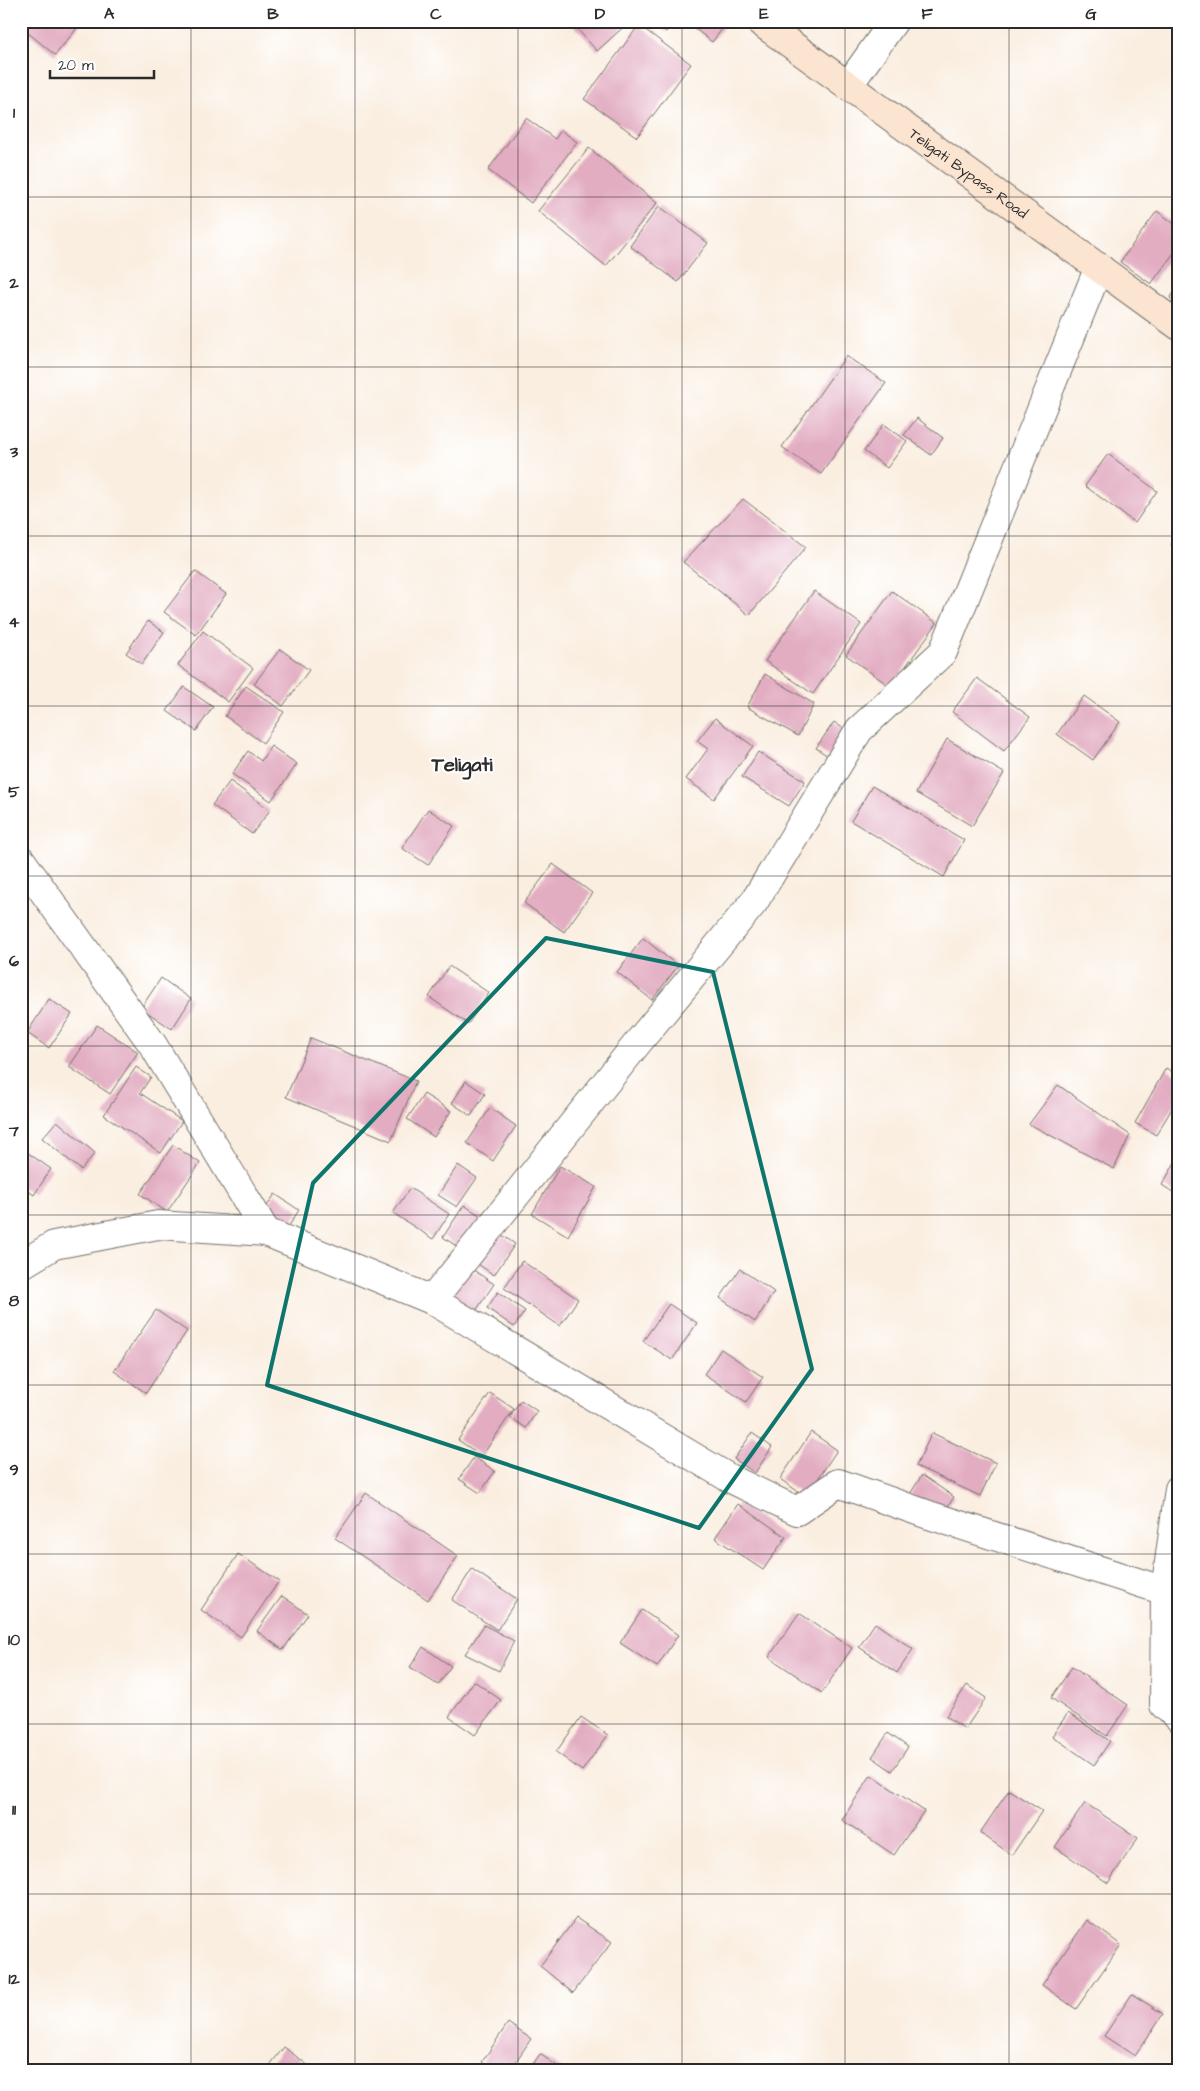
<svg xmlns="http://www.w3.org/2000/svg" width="1200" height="2091" font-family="'Architects Daughter',sans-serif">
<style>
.building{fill:#e2acc1}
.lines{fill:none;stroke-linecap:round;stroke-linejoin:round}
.minor-casing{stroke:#736f6a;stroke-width:30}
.secondary-casing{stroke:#736f6a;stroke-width:30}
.minor{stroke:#fff;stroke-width:28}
.secondary{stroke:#fce5d0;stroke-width:28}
.marked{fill:none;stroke:#0f766e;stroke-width:4;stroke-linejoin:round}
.grid{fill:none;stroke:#2b2b2b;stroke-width:1;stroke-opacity:0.55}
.labels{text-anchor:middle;stroke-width:4;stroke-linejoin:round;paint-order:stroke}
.street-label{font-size:15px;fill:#2b2b2b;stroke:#fff}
.district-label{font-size:20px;font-weight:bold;fill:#2b2b2b;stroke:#fff}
.neatline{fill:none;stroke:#2b2b2b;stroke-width:2}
.grid-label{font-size:16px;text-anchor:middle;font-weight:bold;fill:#2b2b2b}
</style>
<rect width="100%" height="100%" fill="#fff"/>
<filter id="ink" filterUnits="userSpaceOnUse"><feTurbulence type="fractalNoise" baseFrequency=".02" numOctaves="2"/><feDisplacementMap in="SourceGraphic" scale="10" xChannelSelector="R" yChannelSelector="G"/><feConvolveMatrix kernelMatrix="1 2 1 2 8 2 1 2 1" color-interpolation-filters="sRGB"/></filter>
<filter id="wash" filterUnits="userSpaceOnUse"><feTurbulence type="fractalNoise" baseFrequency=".0096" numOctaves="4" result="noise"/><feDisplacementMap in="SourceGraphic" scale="20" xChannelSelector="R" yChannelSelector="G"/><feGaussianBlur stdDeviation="1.12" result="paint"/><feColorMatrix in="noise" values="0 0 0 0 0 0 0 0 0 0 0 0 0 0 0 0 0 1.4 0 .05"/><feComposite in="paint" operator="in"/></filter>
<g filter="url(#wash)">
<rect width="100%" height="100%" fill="#faeee0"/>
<g id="blocks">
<g class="building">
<path d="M21,21H83L55,55L21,27Z"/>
<path d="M570,21H630L597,51Z"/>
<path d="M652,21H674L666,32Z"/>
<path d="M691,21H714L723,28L712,42L689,24Z"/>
<path d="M639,25L691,64L637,137L584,99Z"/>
<path d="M526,118L555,139L561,130L577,142L531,203L488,170Z"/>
<path d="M589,148L657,203L606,266L538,211Z"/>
<path d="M659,206L708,243L678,282L630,246Z"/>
<path d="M1157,211L1179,227V246L1151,284L1120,262Z"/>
<path d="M1179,286V305L1170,298Z"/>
<path d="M846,356L886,383L821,474L782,447Z"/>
<path d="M917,418L943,438L931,455L904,435Z"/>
<path d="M884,424L907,441L887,468L864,451Z"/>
<path d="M1108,454L1157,491L1135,523L1085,486Z"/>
<path d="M743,499L806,547L749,615L683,562Z"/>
<path d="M1179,534V551L1171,545Z"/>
<path d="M195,571L226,594L196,635L164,612Z"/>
<path d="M814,591L861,624L813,694L765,661Z"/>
<path d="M892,591L937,623L891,687L846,655Z"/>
<path d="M148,621L164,632L142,664L126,653Z"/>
<path d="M203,631L253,668L228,702L178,665Z"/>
<path d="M280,649L309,670L283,706L254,684Z"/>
<path d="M765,674L814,704L798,736L747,707Z"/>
<path d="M977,678L1030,717L1004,751L952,712Z"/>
<path d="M246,686L284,712L263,743L225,716Z"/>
<path d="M184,687L213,707L196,731L167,711Z"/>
<path d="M1084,696L1120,722L1093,760L1057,734Z"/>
<path d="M715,718L753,746L714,799L686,779L708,749L697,741Z"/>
<path d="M834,722L854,736L837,762L816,748Z"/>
<path d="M947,739L1004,773L972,826L916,793Z"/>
<path d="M271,746L297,764L271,801L232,774L248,751L261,761Z"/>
<path d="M758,752L805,781L789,806L742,777Z"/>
<path d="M230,781L270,810L252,834L212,805Z"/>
<path d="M872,786L964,840L944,877L851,821Z"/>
<path d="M428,809L454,826L428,865L402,848Z"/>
<path d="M553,864L592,893L564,932L524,903Z"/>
<path d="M643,938L678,966L652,1000L617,972Z"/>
<path d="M449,966L489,993L468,1024L429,997Z"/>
<path d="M161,978L191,999L172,1029L141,1008Z"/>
<path d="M49,999L72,1014L49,1048L27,1033Z"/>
<path d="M97,1025L138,1052L110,1094L69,1067Z"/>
<path d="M311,1038L416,1081L391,1141L286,1097Z"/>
<path d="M136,1067L151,1077L140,1093L182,1121L161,1153L104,1115Z"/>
<path d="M1166,1068L1179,1076V1097L1156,1135L1135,1123Z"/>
<path d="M466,1081L485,1094L471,1116L452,1103Z"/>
<path d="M1058,1085L1130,1135L1114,1169L1029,1124Z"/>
<path d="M424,1094L451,1111L434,1137L407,1119Z"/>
<path d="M490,1108L516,1126L493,1161L467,1143Z"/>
<path d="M57,1121L95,1153L81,1170L42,1138Z"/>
<path d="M173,1145L200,1163L167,1212L140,1194Z"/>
<path d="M21,1148L51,1169L34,1195L21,1186Z"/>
<path d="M1176,1161L1179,1162V1196L1162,1185Z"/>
<path d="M458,1165L477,1178L457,1207L438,1195Z"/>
<path d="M560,1166L596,1187L568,1236L532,1214Z"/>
<path d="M410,1188L449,1214L433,1239L393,1213Z"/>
<path d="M275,1194L299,1210L285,1232L261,1215Z"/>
<path d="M464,1205L484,1218L462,1250L443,1237Z"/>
<path d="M493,1229L515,1244L494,1275L472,1260Z"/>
<path d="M522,1261L578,1299L560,1326L504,1288Z"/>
<path d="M469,1267L494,1284L471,1318L446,1301Z"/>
<path d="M740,1269L774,1292L755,1322L720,1298Z"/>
<path d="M498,1292L525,1311L514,1327L487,1308Z"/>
<path d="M669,1304L697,1323L672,1360L643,1341Z"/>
<path d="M156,1310L187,1331L146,1393L114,1371Z"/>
<path d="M721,1349L763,1377L746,1402L704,1374Z"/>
<path d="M490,1393L514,1409L482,1456L458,1440Z"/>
<path d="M521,1400L537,1411L526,1428L510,1417Z"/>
<path d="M811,1432L837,1450L806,1497L780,1479Z"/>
<path d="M752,1433L772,1447L755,1473L734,1459Z"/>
<path d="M932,1433L996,1463L980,1496L916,1466Z"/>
<path d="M474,1457L495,1471L480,1493L459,1479Z"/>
<path d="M922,1475L954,1497L942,1515L910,1494Z"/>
<path d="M366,1493L458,1556L428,1600L335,1538Z"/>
<path d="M738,1504L786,1537L763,1570L715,1538Z"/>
<path d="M238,1554L279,1581L241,1637L201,1610Z"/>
<path d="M472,1569L517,1599L497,1630L452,1600Z"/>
<path d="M282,1596L308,1614L283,1650L257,1631Z"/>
<path d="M642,1610L678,1635L657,1667L620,1643Z"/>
<path d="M799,1613L852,1648L822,1693L769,1657Z"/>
<path d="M875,1623L913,1649L897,1673L859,1647Z"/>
<path d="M484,1625L514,1641L499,1671L465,1654Z"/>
<path d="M423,1647L451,1666L438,1685L410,1667Z"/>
<path d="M1072,1667L1128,1705L1107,1736L1051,1698Z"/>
<path d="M474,1681L501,1700L475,1735L449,1717Z"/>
<path d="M967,1685L986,1698L965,1729L946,1716Z"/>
<path d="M1068,1713L1110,1741L1094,1765L1052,1736Z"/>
<path d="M581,1717L608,1735L582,1771L556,1752Z"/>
<path d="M888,1733L908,1747L892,1771L872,1757Z"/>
<path d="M871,1775L924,1811L894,1855L842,1820Z"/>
<path d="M1009,1790L1042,1811L1012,1855L980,1833Z"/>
<path d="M1085,1803L1138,1838L1108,1883L1055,1847Z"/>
<path d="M576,1918L612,1942L573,1993L540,1966Z"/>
<path d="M1087,1920L1121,1945L1076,2009L1042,1985Z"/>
<path d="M1132,1994L1163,2014L1135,2056L1104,2036Z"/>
<path d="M508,2023L531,2039L510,2070H494L482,2062Z"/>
<path d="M284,2047L314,2070H266Z"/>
<path d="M540,2054L563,2070H529Z"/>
</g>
</g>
</g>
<g filter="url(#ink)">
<use href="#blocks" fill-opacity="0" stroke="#736f6a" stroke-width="1"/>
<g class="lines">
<g class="minor-casing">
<g id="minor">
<path d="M848,86L894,21"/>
<path d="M21,860L153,1045L266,1232"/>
<path d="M21,1265L54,1245L158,1225L266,1232L432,1300L729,1478L797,1511L838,1483L929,1515L1165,1591L1164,1705L1179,1718"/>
<path d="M432,1300L640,1040L754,902L859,730L943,652L1099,267"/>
<path d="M1165,1591L1179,1489"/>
</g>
</g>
<g class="secondary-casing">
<g id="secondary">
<path id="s1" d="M759,21L1179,326"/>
</g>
</g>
<use href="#minor" class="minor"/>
<use href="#secondary" class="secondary"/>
</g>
</g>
<path class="marked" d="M546,938L713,972L812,1369L699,1528L267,1385L313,1183Z"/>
<path class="grid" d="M191,21V2070M355,21V2070M518,21V2070M682,21V2070M845,21V2070M1009,21V2070M21,197H1179M21,367H1179M21,536H1179M21,706H1179M21,876H1179M21,1046H1179M21,1215H1179M21,1385H1179M21,1554H1179M21,1724H1179M21,1894H1179"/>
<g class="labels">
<g class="street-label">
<text dy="5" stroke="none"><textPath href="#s1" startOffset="259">Teligati Bypass Road</textPath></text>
</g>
<g class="district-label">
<text x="462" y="771">Teligati</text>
</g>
</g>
<rect width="1200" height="2091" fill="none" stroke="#fff" stroke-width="55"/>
<path d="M50 70v8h104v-8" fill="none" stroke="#2b2b2b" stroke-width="2.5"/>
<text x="58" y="70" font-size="15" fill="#2b2b2b" stroke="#ffffff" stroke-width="4" paint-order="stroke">20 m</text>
<rect x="28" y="28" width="1144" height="2036" class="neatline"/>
<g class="grid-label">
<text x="109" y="19">A</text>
<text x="273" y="19">B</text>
<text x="436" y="19">C</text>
<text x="600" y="19">D</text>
<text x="764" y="19">E</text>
<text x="927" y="19">F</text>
<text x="1091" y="19">G</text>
<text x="14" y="118">1</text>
<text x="14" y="288">2</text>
<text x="14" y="457">3</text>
<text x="14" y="627">4</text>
<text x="14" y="797">5</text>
<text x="14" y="966">6</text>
<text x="14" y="1136">7</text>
<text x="14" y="1306">8</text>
<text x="14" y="1475">9</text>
<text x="14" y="1645">10</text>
<text x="14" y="1815">11</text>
<text x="14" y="1984">12</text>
</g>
</svg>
